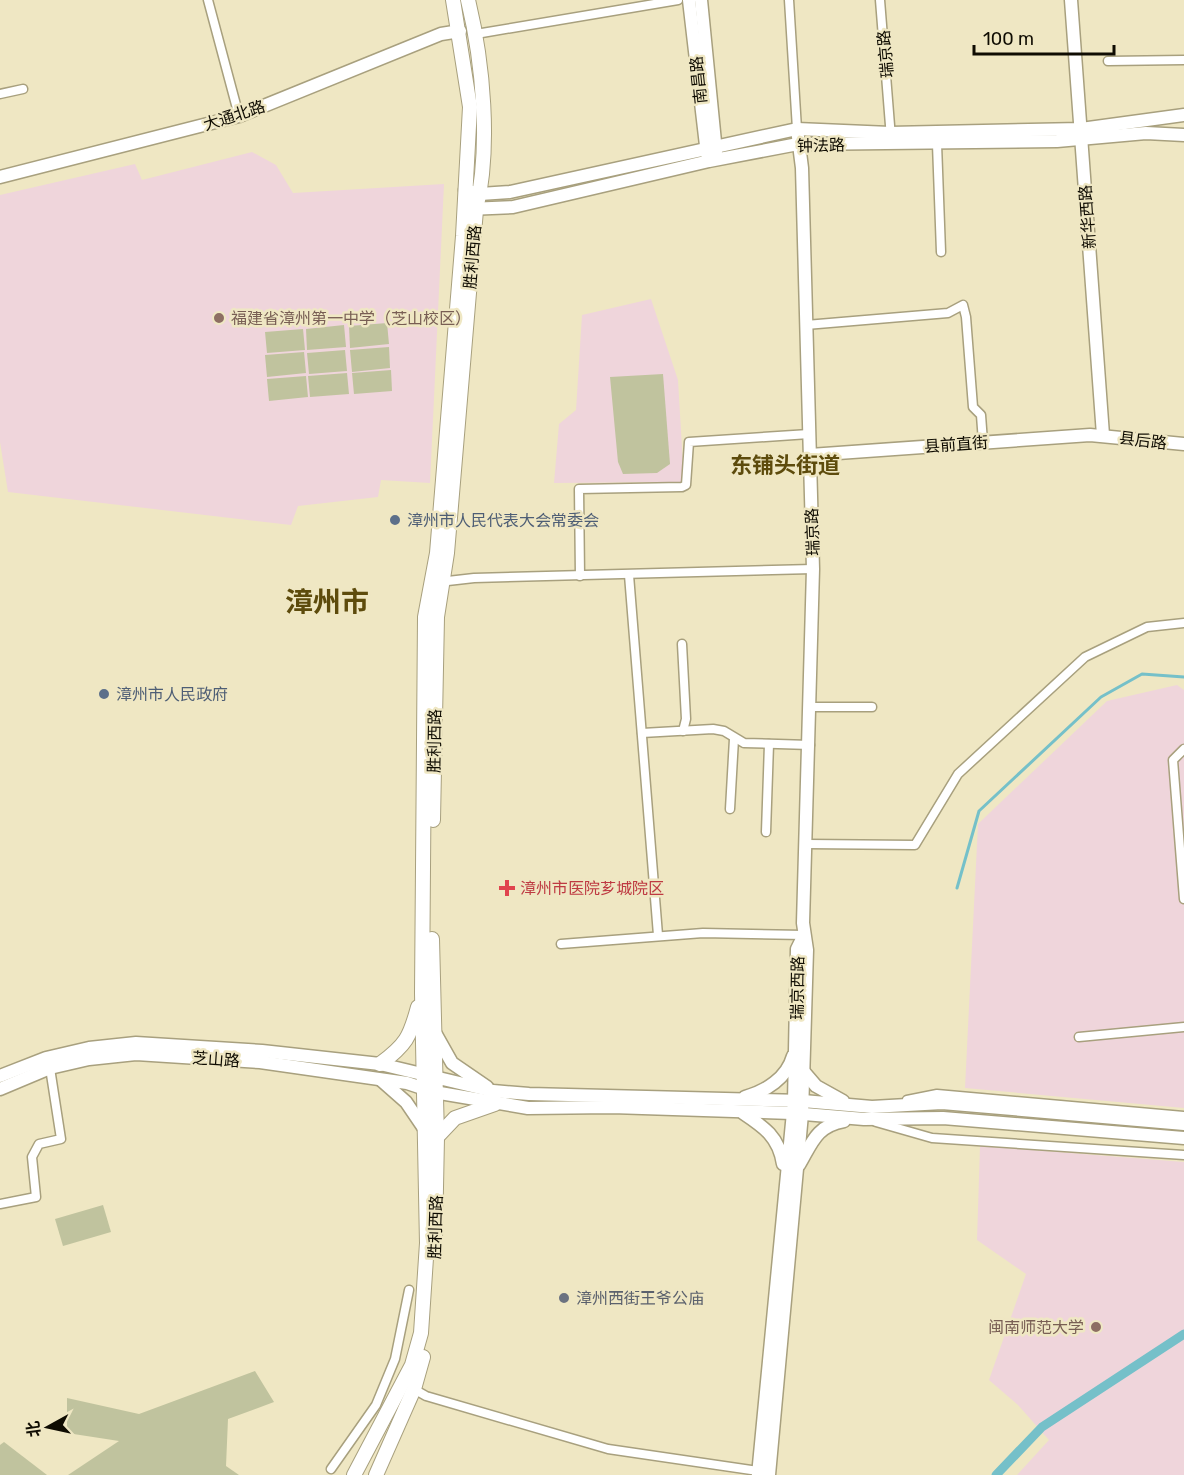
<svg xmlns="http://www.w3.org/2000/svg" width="1184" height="1475" font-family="Rubik,'Noto Sans SC',sans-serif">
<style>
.education{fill:#efd5db}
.green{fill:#c0c39e}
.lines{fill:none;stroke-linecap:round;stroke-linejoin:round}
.stream{stroke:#75c0c9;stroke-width:3}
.canal{stroke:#75c0c9;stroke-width:9}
.street-casing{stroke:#a8a07e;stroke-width:11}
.secondary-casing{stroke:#a8a07e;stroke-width:15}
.primary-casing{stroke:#a8a07e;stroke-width:16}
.street{stroke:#fff;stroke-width:8}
.secondary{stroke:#fff;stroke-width:12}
.primary{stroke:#fff;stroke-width:14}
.education-dot{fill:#8d6e63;stroke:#efe7c3;stroke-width:2}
.service-dot{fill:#5c6f8a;stroke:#efe7c3;stroke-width:2}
.health-dot{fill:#e0444e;stroke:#efe7c3;stroke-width:2}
.worship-dot{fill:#6b7280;stroke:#efe7c3;stroke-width:2}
.labels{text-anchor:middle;stroke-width:5;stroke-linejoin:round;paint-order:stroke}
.street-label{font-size:16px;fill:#0f0c02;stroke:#efe7c3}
.education-label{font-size:16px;fill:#785e54;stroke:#efe7c3;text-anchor:start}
.service-label{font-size:16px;fill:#4e5e75;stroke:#efe7c3;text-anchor:start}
.health-label{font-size:16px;fill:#be3a42;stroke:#efe7c3;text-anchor:start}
.worship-label{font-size:16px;fill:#5b616d;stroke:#efe7c3;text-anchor:start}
.district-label{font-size:22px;font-weight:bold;fill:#5d4b0c;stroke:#efe7c3}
.town-label{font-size:28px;font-weight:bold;fill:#5d4b0c;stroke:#efe7c3}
</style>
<rect width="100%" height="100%" fill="#efe7c3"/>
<g class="education">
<path d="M252,152L276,165L293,193L444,184L430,483L381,480L378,497L298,506L291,525L8,492L0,442V195L135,164L142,180Z"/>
<path d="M651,299L678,380L684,482L554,483L559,424L576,410L582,315Z"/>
<path d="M1177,685L1184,690V1108L965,1088L978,824L1107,701Z"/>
<path d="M980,1146L1184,1162V1475H1017L1049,1440L1018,1405L989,1380L1026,1274L977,1240Z"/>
</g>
<g class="green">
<path d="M387,323L389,344L350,348L349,326Z"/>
<path d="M344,325L346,347L307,350L306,329Z"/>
<path d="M303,329L305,350L267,353L265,332Z"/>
<path d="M389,347L390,368L352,372L350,350Z"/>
<path d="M345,350L347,371L309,374L307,353Z"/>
<path d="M304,352L306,373L267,377L265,355Z"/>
<path d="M391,370L392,391L354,394L352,373Z"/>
<path d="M347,373L349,394L310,397L308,376Z"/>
<path d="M663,374L670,464L657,473L623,474L618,462L610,377Z"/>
<path d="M306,376L308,397L269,401L267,379Z"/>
<path d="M103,1205L111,1232L63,1246L55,1219Z"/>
<path d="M255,1371L274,1402L228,1419L226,1466L239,1475H68L119,1441L67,1433V1398L139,1414Z"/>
<path d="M4,1442L47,1475H0V1445Z"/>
</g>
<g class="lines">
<path class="stream" d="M957,888L979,811L1101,697L1142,674L1184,677"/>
<path class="canal" d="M996,1475L1042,1427L1184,1334"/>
<g class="street-casing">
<g id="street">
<path d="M208,0L239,116"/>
<path d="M789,0L797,129"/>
<path d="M880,0L891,138"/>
<path d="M476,34L678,0"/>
<path d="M1108,61L1184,60"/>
<path d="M0,94L23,89"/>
<path d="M937,144L941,252"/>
<path d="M806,325L948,313L963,305L966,317L973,407L981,415L983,442"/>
<path d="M629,575L658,935"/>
<path d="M580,576L579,489L682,487L686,485L689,442L809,434"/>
<path d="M439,582L474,578L813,569"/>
<path d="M682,644L686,719L683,731"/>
<path d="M811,707H872"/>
<path d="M642,733L713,729L724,731L744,743L810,745"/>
<path d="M1184,749L1173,760L1184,899"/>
<path d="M730,809L734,739"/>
<path d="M766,832L769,744"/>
<path d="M807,844L915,845L958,774L1085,657L1147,627L1184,623"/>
<path d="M561,944L703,933L804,935"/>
<path d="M1079,1037L1184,1027"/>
<path d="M907,1100L937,1094L1184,1116"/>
<path d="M876,1122L932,1138L1184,1155"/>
<path d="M0,1204L36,1197L32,1157L39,1144L61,1139L50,1068"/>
<path d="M412,1388L426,1396L608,1449L758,1471"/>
<path d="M331,1469L376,1405L395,1359L409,1290"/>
</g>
</g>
<g class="secondary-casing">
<g id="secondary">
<path d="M689,0L707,154"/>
<path d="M701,0L716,152"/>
<path d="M1071,0L1103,435"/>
<path d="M0,177L239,116L441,34L460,31"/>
<path d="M465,190L480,194L510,192L797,129L890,133L1081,129L1184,115"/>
<path d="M468,209L513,207L709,161L798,144L1057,141L1146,133L1184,135"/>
<path d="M810,455L1090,435L1184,444"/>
<path d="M434,1031L452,1063L487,1087"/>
<path d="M804,1072L816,1086L843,1101"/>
<path d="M0,1076L46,1058L89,1048L136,1043L262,1051L380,1064L493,1091L529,1094L803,1101L872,1107L942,1103L1184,1124"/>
<path d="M381,1080L406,1102L425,1130"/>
<path d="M0,1089L50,1068L89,1059L136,1054L260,1062L407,1083L434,1092L528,1108L612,1107L792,1113L864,1119L943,1118L1184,1138"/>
<path d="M745,1097C766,1091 787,1078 793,1056"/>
<path d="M743,1113C764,1127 779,1137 783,1164"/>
<path d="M799,1165C812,1143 816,1126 844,1121"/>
<path d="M758,1475L794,1102L797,949L804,935"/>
<path d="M769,1475L802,1114L807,950L803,923L813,569L802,168L797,129"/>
</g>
</g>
<g class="primary-casing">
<g id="primary">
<path d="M433,820L437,617L447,553L476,210C491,147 483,62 468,0"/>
<path d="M432,939L437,1137L435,1237"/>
<path d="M380,1064C406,1045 410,1037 418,1007"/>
<path d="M437,1137L455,1118L495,1104"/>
<path d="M354,1475L412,1365L421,1333L427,1243L422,993L425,617L437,553L463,236L470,107L453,0"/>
<path d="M376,1475L414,1389L423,1357"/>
</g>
</g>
<use href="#street" class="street"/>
<use href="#secondary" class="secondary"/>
<use href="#primary" class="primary"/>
</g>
<g class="education-dot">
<circle cx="219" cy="318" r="6"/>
<circle cx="1096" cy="1327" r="6"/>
</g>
<g class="service-dot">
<circle cx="395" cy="520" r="6"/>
<circle cx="104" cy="694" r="6"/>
</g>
<path class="health-dot" d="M504 879h6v6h6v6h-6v6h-6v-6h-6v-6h6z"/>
<circle class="worship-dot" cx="564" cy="1298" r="6"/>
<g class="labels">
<g class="street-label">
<text transform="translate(885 54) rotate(-95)" y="6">瑞京路</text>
<text transform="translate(698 80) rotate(-96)" y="6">南昌路</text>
<text transform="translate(234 115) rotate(-18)" y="6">大通北路</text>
<text transform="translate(821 145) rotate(-1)" y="6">钟法路</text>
<text transform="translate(1087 217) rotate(-94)" y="6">新华西路</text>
<text transform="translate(472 257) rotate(-85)" y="6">胜利西路</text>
<text transform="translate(1143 440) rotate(7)" y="6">县后路</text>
<text transform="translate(956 444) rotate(-4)" y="6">县前直街</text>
<text transform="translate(812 532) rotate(-92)" y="6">瑞京路</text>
<text transform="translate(434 741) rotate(-89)" y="6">胜利西路</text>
<text transform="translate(797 988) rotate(-89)" y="6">瑞京西路</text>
<text transform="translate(216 1059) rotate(4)" y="6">芝山路</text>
<text transform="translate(435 1227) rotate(-88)" y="6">胜利西路</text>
</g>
<g class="education-label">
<text x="231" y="324">福建省漳州第一中学（芝山校区）</text>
<text x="1084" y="1333" text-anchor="end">闽南师范大学</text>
</g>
<g class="service-label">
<text x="407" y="526">漳州市人民代表大会常委会</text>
<text x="116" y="700">漳州市人民政府</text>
</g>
<g class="health-label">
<text x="520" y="894">漳州市医院芗城院区</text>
</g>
<g class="worship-label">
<text x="576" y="1304">漳州西街王爷公庙</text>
</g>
<g class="district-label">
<text x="785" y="473">东铺头街道</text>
</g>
<g class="town-label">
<text x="327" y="612">漳州市</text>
</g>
</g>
<g transform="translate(48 1427) rotate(262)" stroke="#efe7c3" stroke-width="4.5" paint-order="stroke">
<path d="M0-4.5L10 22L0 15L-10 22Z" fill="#0f0c02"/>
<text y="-9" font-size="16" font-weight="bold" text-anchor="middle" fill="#0f0c02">北</text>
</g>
<path d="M974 45v9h140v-9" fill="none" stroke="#0f0c02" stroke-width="3"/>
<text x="983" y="45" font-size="18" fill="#0f0c02" stroke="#efe7c3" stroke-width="4.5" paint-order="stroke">100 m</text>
</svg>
